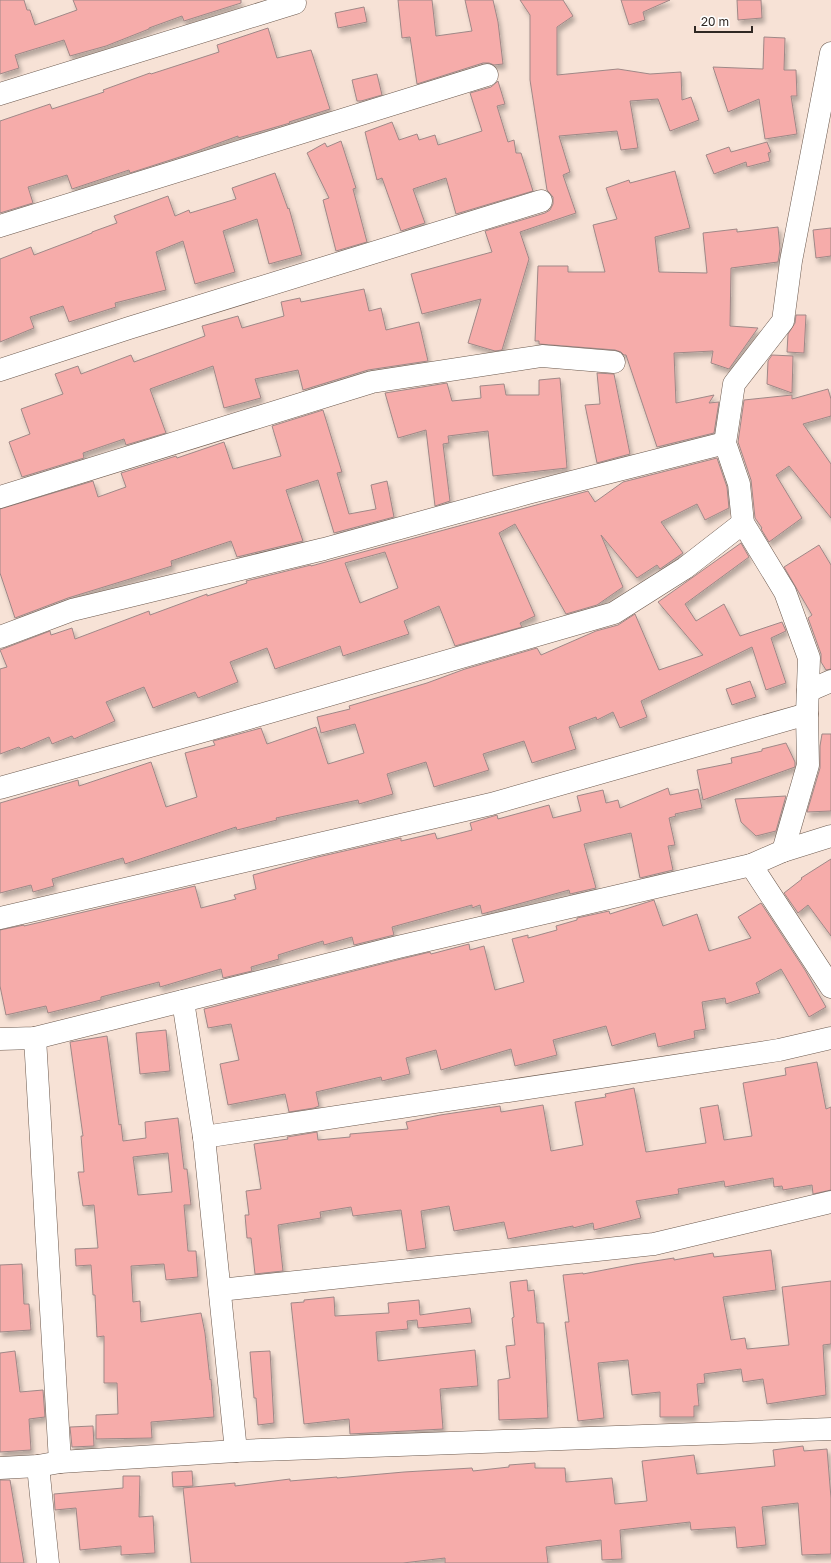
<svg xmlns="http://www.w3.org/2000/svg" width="831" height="1563" font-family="'Golos Text',sans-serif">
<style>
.building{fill:#f6acaa;stroke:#9f8887;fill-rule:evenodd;filter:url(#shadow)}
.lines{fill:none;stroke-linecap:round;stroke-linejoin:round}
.street-casing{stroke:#6b594e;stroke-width:23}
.street{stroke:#fff;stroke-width:22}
</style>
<defs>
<filter id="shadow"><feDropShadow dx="2.5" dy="4.5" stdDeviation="2" flood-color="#0004"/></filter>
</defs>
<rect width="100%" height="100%" fill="#f7e2d6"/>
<g class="building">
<path d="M0,0H24L27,10H30L35,25L77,10L73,0H241V3L184,21L182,16L149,28V29L106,46L70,56L64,40L15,55L19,68L0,74Z"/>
<path d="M398,0H432L436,36L472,31L465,0H493L498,22L503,64L494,65L489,63H483L417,84L410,37L402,38Z"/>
<path d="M520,0H563L573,16L557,27V75L618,69L650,74L681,72L682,100L691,97L699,120L670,131L658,99L630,101L638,148L621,150L617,131L559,136L570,172L563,175L576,213L520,232L529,259L502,350L495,351L468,343L481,299L422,314L411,274L492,252L485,231L545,213L550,210L553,204V197L547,190L530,80V15Z"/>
<path d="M621,0H670L643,12L645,20L629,25Z"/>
<path d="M737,0H761L762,18L738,20Z"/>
<path d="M364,7L367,22L338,28L335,13Z"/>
<path d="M268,28L277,58L311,50L330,109L289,122L290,123L238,138V136L189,154L130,173L129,170L72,189L67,175L28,187L33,203L0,213V121L50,104L52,109L104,92L103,90L150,73L151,74L219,52L217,45Z"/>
<path d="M764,37L785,38L784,70H796L797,96H791L797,134L765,139L759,99L728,112L713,67L763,69Z"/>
<path d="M377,74L382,95L361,101H357L352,80Z"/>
<path d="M498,81L505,104L497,106L508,142L514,140L516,153H521L533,191L456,214L446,178L413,189L425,223L401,231L382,178L377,180L365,132L392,122L399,140L417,134L419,140L435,135L438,145L482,131L470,93L491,87Z"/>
<path d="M341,141L356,188L353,189L367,242L336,251L323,200L329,198L307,153L325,143L327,147Z"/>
<path d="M767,142L771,152L768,153L770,161L747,167L746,162L714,174L706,155L729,147L731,152Z"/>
<path d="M675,171L690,228L655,237L659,272L707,273L703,233L737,229V232L778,227L780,249L778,262L731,268L730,326L758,328L729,369L711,363L713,351L674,353L676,403L714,395L709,403L719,402L714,433L657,447L626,355H624L621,352L615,350L539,344V341H535L538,266H568V272H605L593,225L617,219L606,188L629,180L630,183Z"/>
<path d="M275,173L288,209L289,208L302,255L269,264L257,219L223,231L235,272L195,284L183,241L156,252L166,290L115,303L116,307L69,322L63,306L30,317L34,328L0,342V259L31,247L34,255L92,233V232L117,223L114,216L168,196L175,216L189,210L190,213L236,199L232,188Z"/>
<path d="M831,228V256L816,258L813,230Z"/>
<path d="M364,289L369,311L381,308L386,330L419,322L428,361L368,370L303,390L298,370L255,379L261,398L224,408L213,366L150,389L166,433L126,445L124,439L83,453L84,458L22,477L9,442L30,434L21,409L63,394L55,374L78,366L81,374L131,355L134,362L205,336L202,326L238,316L242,328L284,316L281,302L300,298L301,302Z"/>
<path d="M796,315H806L804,353L787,352L788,334L795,323Z"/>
<path d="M772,355L793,356L792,393L767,384L768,361Z"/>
<path d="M597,373L614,374L630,454L597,463L585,405L600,404Z"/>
<path d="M560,378L567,468L493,476L488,431L448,436L449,443L443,444L450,501L435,506L426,430L398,438L385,393L447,383L452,401L481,398L480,386L504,384L506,395H539V380Z"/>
<path d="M828,389L831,399V416L803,424L831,464V518L789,466L776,475L802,518L769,542L761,529L762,528L755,518L751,480L738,442L744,400L792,395V399Z"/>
<path d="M323,410L342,472L337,473L349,514L376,509L371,485L387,481L394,517L334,533L318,480L286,490L303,541L237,557L231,541L171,561L172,566L68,598L15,618L0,573V509L93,481L98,497L126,487L121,473L176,456L177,458L224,442L233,469L281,456L272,426Z"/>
<path d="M717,458L727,487L729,508L705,520L697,504L661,522L683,553L660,569L657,565L637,578L601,535L623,587L597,605L566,614L515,524L499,533L535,616L520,623L522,627L455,646L439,606L404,621L409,634L343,656L340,646L275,669L267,648L230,662L238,682L198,698L195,692L153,708L144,687L106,702L115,721L74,739L72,736L52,744L49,737L21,749L19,747L0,754V669L7,667L0,650L50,631L51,635L72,628L75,639L149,611L150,615L207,594V596L247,583L246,581L311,565V566L588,491L595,502L623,482ZM385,552L398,588L360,603L345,563Z"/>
<path d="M741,543L749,557L685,604L696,621L724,604L740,636L782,622L786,631L771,638L786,683L766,690L752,647L641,701L647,717L620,728L613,712L597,720L596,717L569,727L576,749L532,763L524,741L483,754L489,770L434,787L426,762L387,774L393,794L359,804L358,800L276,818L277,820L237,830L236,827L125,864L123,858L52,879L54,886L33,892L31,885L0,893V803L78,780L79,786L151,762L166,807L197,797L185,753L215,745L213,741L261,728L267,744L316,727L328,764L364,753L355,724L321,733L317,717L350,709L349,706L427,683L465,669L537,648L541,655L596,631L618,625L635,614L659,670L703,655L658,602Z"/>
<path d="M819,545L831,565V669L826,670L821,662V654L808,618L812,615L784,567Z"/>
<path d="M750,681L756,697L732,705L726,689Z"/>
<path d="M822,734H831V811L807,812L820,768V746Z"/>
<path d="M786,743L795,762V767L703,800L697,770L732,763L731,758L762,751V749Z"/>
<path d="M668,788L670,795L698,789L702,808L675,814L676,816L669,818L675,845L668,846L673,870L640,878L631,833L584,844L596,888L570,894L569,890L482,914L480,905L472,908V905L392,927L394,935L354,945L352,937L324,945L323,941L278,955L279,959L251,967L252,971L223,978L221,969L160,987L159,982L101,997V1000L48,1013L46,1006L6,1015L0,986V930L24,925V926L195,886L201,908L236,899L234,895L256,889L253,875L318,857L401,838V841L435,833L437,839L472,830L470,823L497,815L498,819L549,805L553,818L581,811L577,796L603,790L606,803L618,800L620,808Z"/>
<path d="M786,796L776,831L756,836L741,822L735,799Z"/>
<path d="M831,859V936L808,905L798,913L784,893L802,879L801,878Z"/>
<path d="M654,900L663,926L697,914L709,951L751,938L738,917L761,903L805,970L826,1007L809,1017L781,969L756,983L760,993L726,1004L725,998L702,1002L706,1029L694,1031L695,1038L658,1047L655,1033L612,1046L606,1026L553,1040L557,1055L515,1066L511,1049L441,1070L436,1050L406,1058L410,1074L382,1081L381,1077L316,1092L319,1106L314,1108L289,1112L285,1094L228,1105L220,1064L239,1060L231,1024L208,1028L204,1009L401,959L430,952L431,954L469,944L470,950L484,946L495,990L524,982L512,939L528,935V938L557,930L556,926L577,920V918L609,911L610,914Z"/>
<path d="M166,1030L170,1071L140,1074L136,1033Z"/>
<path d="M107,1036L119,1125L121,1124L123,1141L146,1138L145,1122L178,1118L184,1169H187L191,1205H184L188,1251H196L198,1277L166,1280L164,1264L131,1266L133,1302L140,1301L141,1322L201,1313L205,1333L210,1380L211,1379L214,1417L151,1422L152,1438L96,1439V1415L118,1414L117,1383H104V1336L97,1337L95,1295H93L91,1265L76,1266L75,1249L98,1248L94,1205L83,1206L78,1172H84L81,1136H83L70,1042ZM168,1153L172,1192L138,1195L133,1157Z"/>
<path d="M817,1062L826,1109L831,1107V1190L813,1194L812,1185L783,1190L782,1186L774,1187L773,1178L725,1187L724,1181L678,1189L679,1194L636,1201L641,1218L594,1230L593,1223L573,1228V1226L508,1239L504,1222L454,1231L449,1206L421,1211L426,1248L407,1251L401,1210L353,1216L351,1207L320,1212L321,1218L278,1225L283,1271L255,1274L251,1238H247L245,1215H249L246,1191L261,1189L254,1144L288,1139L287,1137L317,1132L318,1140L350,1137V1134L408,1129L406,1122L440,1115L500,1106L501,1112L543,1105L551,1151L583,1145L575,1102L606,1097L605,1094L634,1088L646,1152L706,1143L700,1108L718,1105L724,1140L752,1136L743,1083L786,1075L785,1068Z"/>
<path d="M771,1250L776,1290L723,1297L731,1340L745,1338L747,1349L789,1345L782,1287L831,1281V1344L823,1345L826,1395L767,1404L763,1379L743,1382L741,1369L704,1374L705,1383L697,1384L699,1406H694V1417H660V1392L632,1395L628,1360L598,1363L604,1418L578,1421L565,1322H569L563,1275L583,1273V1274L635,1264L674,1258V1260L713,1253L714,1257Z"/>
<path d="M22,1264L24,1304H29L31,1330L0,1332V1265Z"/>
<path d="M527,1280L528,1291L534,1290L537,1323H544L548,1418L499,1420L498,1380L510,1378L506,1346L515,1345L512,1318L514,1317L510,1282Z"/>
<path d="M334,1297L335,1316L389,1313L388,1303L419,1300L420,1315L470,1308L472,1323L418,1328L417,1320L407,1321L408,1329L376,1332L378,1361L475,1350L478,1386L440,1389L443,1429L350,1434L349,1419L304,1424L291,1303L304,1302V1300Z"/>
<path d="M15,1351L20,1392L43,1390L45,1417L29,1419L31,1450L0,1452V1353Z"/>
<path d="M270,1351L274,1423L258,1425L256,1398H254L250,1352Z"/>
<path d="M93,1426L94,1446L72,1447L70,1427Z"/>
<path d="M803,1446L804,1451L827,1449L831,1498V1554L802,1555L798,1503L762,1507L766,1545L737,1548L735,1527L691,1530L690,1522L620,1530L622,1559L602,1560L601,1540L546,1547L548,1563H445V1558L403,1563H191L183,1488L235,1483V1486L290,1479V1481L337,1477V1478L404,1472L472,1468L473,1471L509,1467V1465L535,1463V1468H565L566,1482L612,1478L615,1504L647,1501L642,1461L694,1455L697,1474L775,1466L773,1450Z"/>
<path d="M192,1471L193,1486L173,1487L172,1472Z"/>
<path d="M123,1476H140L139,1517L153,1516L155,1553L121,1555V1546L80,1550L76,1508L55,1510L54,1494L123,1488Z"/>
<path d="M0,1480H10L24,1563H0Z"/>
</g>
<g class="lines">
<g class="street-casing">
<g id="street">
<path d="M831,53L791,261L783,321L734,384L725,443L739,484L743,523L785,592L809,658L807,714L808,765L783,851L751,865L831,987"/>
<path d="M0,94L295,3"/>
<path d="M0,226L487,75"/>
<path d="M0,370L129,328L541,201"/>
<path d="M0,497L372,382L542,356L614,362"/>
<path d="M0,637L72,610L324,549L528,493L725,443"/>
<path d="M808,691L831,681"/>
<path d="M0,788L211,729L614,613L685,568L743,523"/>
<path d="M783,851L831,836"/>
<path d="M0,918L491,804L807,714"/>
<path d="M183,1001L204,1137L236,1451"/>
<path d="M35,1038L60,1462"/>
<path d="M0,1039L35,1038L398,947L751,865"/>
<path d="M204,1137L779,1050L831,1038"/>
<path d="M220,1290L654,1244L831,1202"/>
<path d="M38,1466L48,1563"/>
<path d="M0,1468L38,1466L60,1462L236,1451L831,1429"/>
</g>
</g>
<use href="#street" class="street"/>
</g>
<path d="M695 26v6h57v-6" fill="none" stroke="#2f2823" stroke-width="2"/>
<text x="701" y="26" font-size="12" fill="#2f2823" stroke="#ffffff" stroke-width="3" paint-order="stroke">20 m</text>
</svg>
